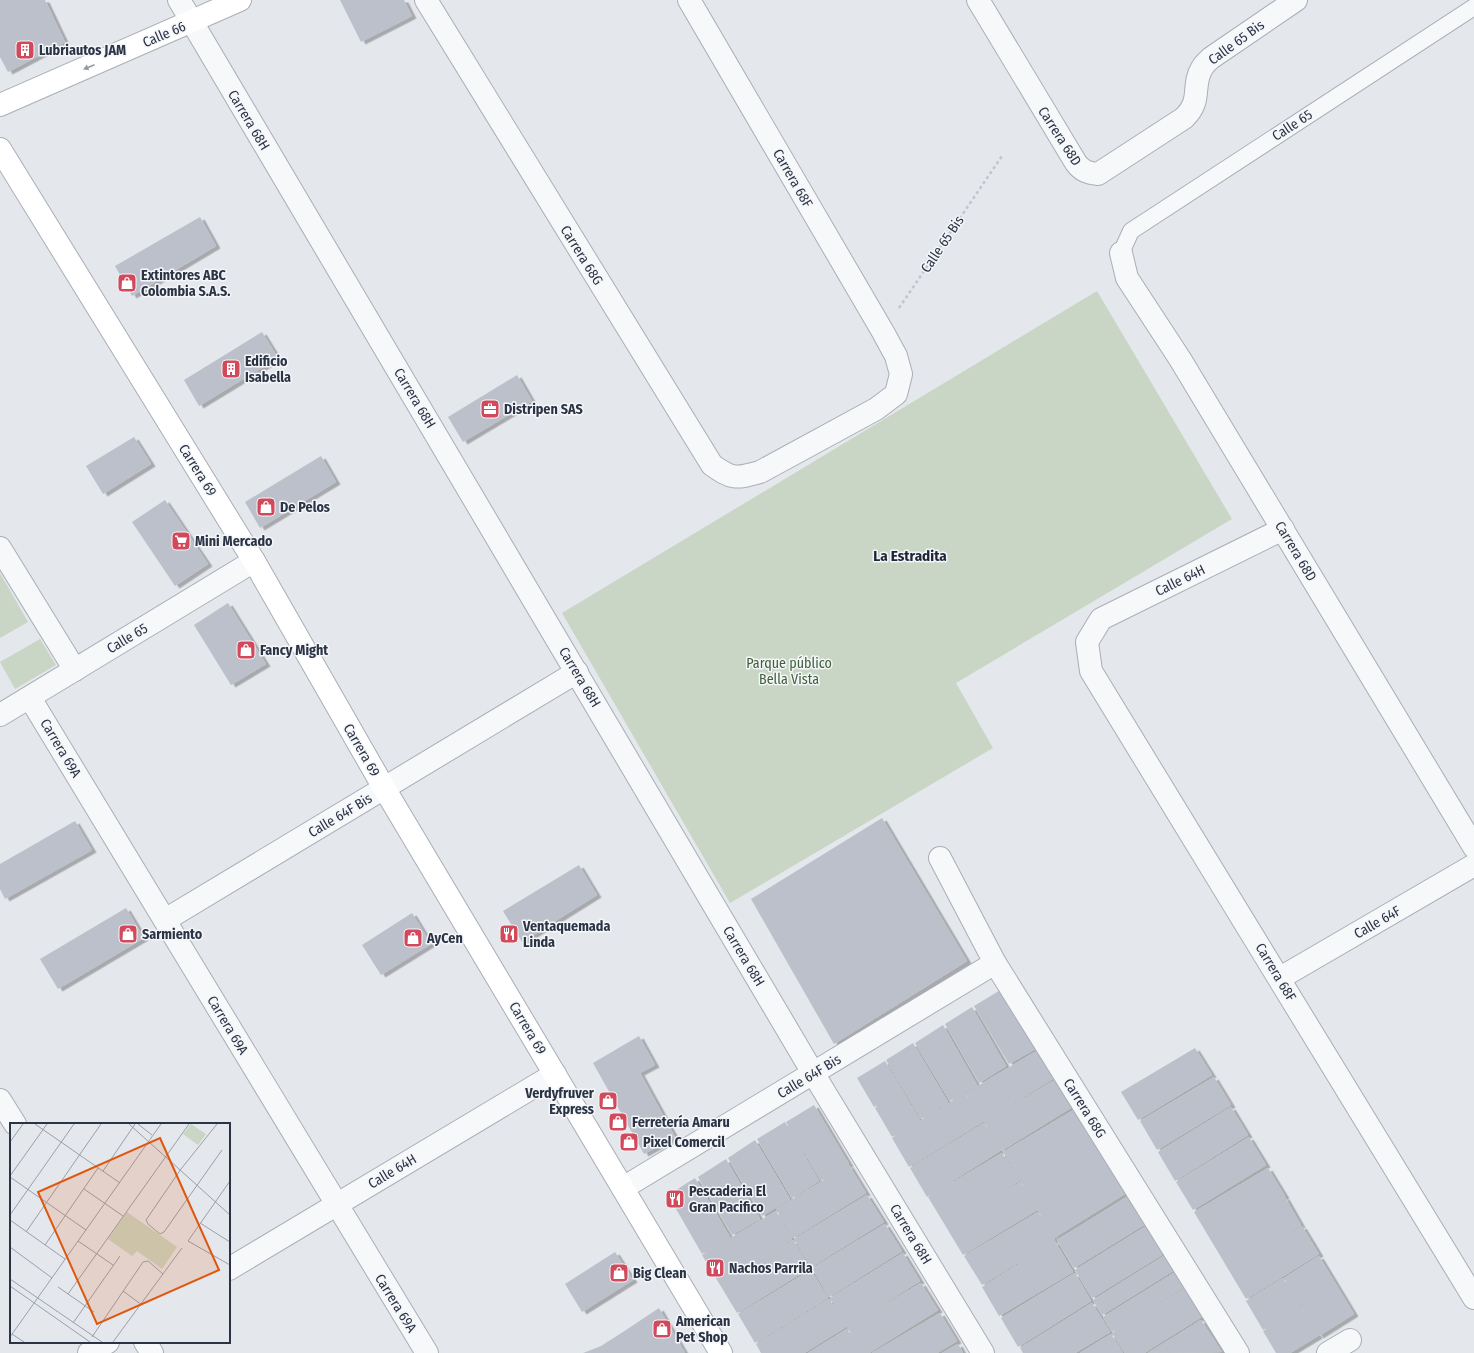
<svg xmlns="http://www.w3.org/2000/svg" width="1474" height="1353" font-family="'Fira Sans Condensed',sans-serif">
<style>
.green{fill:#c9d6c5}
.building{fill:#bbc0ca;filter:url(#shadow)}
.lines{fill:none;stroke-linecap:round;stroke-linejoin:round}
.lane-casing{stroke:#a9aeb7;stroke-width:18}
.street-casing{stroke:#a9aeb7;stroke-width:24}
.secondary-casing{stroke:#a9aeb7;stroke-width:24}
.path{stroke:#c2c5cb;stroke-width:2.5;stroke-dasharray:3 3;stroke-linecap:butt}
.lane{stroke:#f7f8fa;stroke-width:16}
.street{stroke:#f7f8fa;stroke-width:22}
.secondary{stroke:#fff;stroke-width:22}
.oneway{fill:#959aa2}
.labels{text-anchor:middle;stroke-width:3;stroke-linejoin:round;paint-order:stroke}
.street-label{font-size:14px;fill:#2b3445;stroke:#f4f6f9}
.poi-label{font-size:14px;font-weight:bold;fill:#2b3445;stroke:#f4f6f9;text-anchor:start}
.park-label{font-size:14px;fill:#3f6138;stroke:#f4f6f9}
.neighbourhood-label{font-size:15px;font-weight:bold;fill:#1d2536;stroke:#f4f6f9}
.inset-road{fill:none;stroke:#9a9fa9;stroke-width:1}
.view{fill:#df570f;fill-opacity:0.15;stroke:#df570f;stroke-width:2}
.inset-edge{fill:none;stroke:#2b3445;stroke-width:2}
</style>
<defs>
<filter id="shadow"><feDropShadow dx="4.5" dy="2.5" stdDeviation="0" flood-color="#0004"/></filter>
</defs>
<rect width="100%" height="100%" fill="#e4e7ec"/>
<g class="green">
<path d="M1097,291L1232,519L956,683L993,748L730,903L562,613Z"/>
<path d="M0,573L28,622L0,638Z"/>
<path d="M40,639L56,665L15,689L0,662Z"/>
</g>
<g class="building">
<path d="M0,0H45L65,42L8,72L0,57Z"/>
<path d="M340,0H404L412,16L361,42Z"/>
<path d="M200,217L216,246L132,296L115,266Z"/>
<path d="M262,332L278,358L199,406L184,380Z"/>
<path d="M517,375L532,401L463,442L448,417Z"/>
<path d="M134,437L151,464L103,494L86,466Z"/>
<path d="M321,456L336,482L260,528L245,502Z"/>
<path d="M165,500L208,564L175,586L132,522Z"/>
<path d="M228,603L266,664L231,685L194,625Z"/>
<path d="M882,818L967,961L834,1044L751,899Z"/>
<path d="M75,821L92,850L5,899L0,889V864Z"/>
<path d="M579,865L597,895L522,942L503,911Z"/>
<path d="M126,908L144,938L58,989L40,959Z"/>
<path d="M412,913L431,944L381,975L362,945Z"/>
<path d="M1002,989L1037,1048L1009,1064L974,1006Z"/>
<path d="M972,1007L1006,1066L979,1083L945,1024Z"/>
<path d="M943,1025L977,1085L950,1101L915,1043Z"/>
<path d="M639,1036L655,1065L640,1073L675,1137L644,1154L593,1063Z"/>
<path d="M913,1043L948,1102L921,1119L886,1060Z"/>
<path d="M1195,1048L1212,1075L1138,1120L1121,1092Z"/>
<path d="M1040,1049L1056,1077L909,1167L892,1138L965,1093L981,1119L966,1093Z"/>
<path d="M885,1061L920,1120L892,1137L875,1108L898,1093L874,1107L857,1078Z"/>
<path d="M1214,1077L1231,1105L1157,1150L1140,1121Z"/>
<path d="M1058,1078L1074,1106L1001,1151L984,1122Z"/>
<path d="M814,1105L849,1164L821,1181L786,1122Z"/>
<path d="M1231,1107L1248,1135L1175,1181L1158,1152Z"/>
<path d="M1077,1108L1128,1192L1054,1238L1003,1152Z"/>
<path d="M785,1122L819,1181L792,1198L757,1139Z"/>
<path d="M984,1123L1000,1151L927,1197L910,1168Z"/>
<path d="M1249,1137L1266,1165L1193,1210L1176,1182Z"/>
<path d="M755,1140L790,1199L762,1216L728,1158Z"/>
<path d="M1002,1153L1019,1181L974,1209L1020,1182L1037,1210L963,1255L928,1197Z"/>
<path d="M726,1159L760,1219L732,1235L698,1177Z"/>
<path d="M849,1165L866,1193L793,1238L776,1209Z"/>
<path d="M1268,1168L1285,1196L1229,1230L1285,1197L1301,1225L1239,1264L1302,1226L1319,1254L1246,1299L1194,1212Z"/>
<path d="M695,1178L730,1237L702,1254L668,1195Z"/>
<path d="M867,1195L884,1222L811,1267L794,1239Z"/>
<path d="M1130,1195L1147,1223L1074,1268L1057,1240Z"/>
<path d="M776,1211L792,1239L751,1264L793,1240L810,1268L737,1313L702,1255Z"/>
<path d="M1038,1212L1055,1240L982,1285L964,1256Z"/>
<path d="M885,1224L902,1251L829,1297L812,1268Z"/>
<path d="M1148,1225L1165,1253L1092,1298L1075,1270Z"/>
<path d="M1055,1241L1073,1272L999,1316L982,1287Z"/>
<path d="M615,1252L633,1280L582,1312L565,1284Z"/>
<path d="M903,1253L920,1281L847,1327L830,1298Z"/>
<path d="M1167,1254L1176,1269L1102,1315L1093,1300Z"/>
<path d="M1319,1256L1354,1314L1319,1336L1284,1278Z"/>
<path d="M811,1270L828,1298L755,1343L738,1314Z"/>
<path d="M1177,1271L1185,1287L1112,1332L1103,1317Z"/>
<path d="M1075,1273L1091,1301L1018,1347L1001,1318Z"/>
<path d="M1283,1278L1300,1307L1263,1330L1246,1301Z"/>
<path d="M921,1283L938,1310L869,1353H863L847,1327Z"/>
<path d="M1186,1288L1203,1316L1144,1353H1125L1112,1333Z"/>
<path d="M829,1299L846,1327L804,1353H761L756,1344Z"/>
<path d="M1092,1303L1110,1332L1075,1353H1023L1020,1348Z"/>
<path d="M1301,1307L1318,1336L1290,1353H1276L1263,1331Z"/>
<path d="M659,1308L685,1353H583L601,1346L626,1330Z"/>
<path d="M940,1313L957,1341L937,1353H872Z"/>
<path d="M1201,1320L1222,1352L1148,1353Z"/>
<path d="M847,1329L862,1353H808Z"/>
<path d="M1111,1334L1123,1353H1080Z"/>
<path d="M958,1344L963,1353H942Z"/>
</g>
<g class="lines">
<g class="lane-casing">
<path id="lane" d="M1121,253L1131,231L1474,7"/>
</g>
<g class="street-casing">
<g id="street">
<path d="M179,0L813,1073L983,1353"/>
<path d="M426,0L712,465C732,479 735,479 760,472L876,409L896,394L901,374L896,356L883,332L689,0"/>
<path d="M978,0L1076,163C1082,171 1088,173 1098,174L1184,118C1203,100 1191,86 1202,68C1204,64 1208,61 1211,58L1296,0"/>
<path d="M1121,253L1127,278L1180,359L1474,847"/>
<path d="M1283,529L1101,619L1087,642L1091,671L1474,1298"/>
<path d="M0,548L75,670"/>
<path d="M30,698L427,1353"/>
<path d="M0,715L254,561"/>
<path d="M940,858L995,963L1238,1353"/>
<path d="M165,920L577,672"/>
<path d="M1280,978L1474,865"/>
<path d="M0,1100L15,1124"/>
<path d="M623,1188L995,963"/>
<path d="M229,1269L555,1074"/>
<path d="M145,1342L152,1353"/>
<path d="M89,1353L108,1342"/>
<path d="M1328,1353L1350,1340"/>
</g>
</g>
<g class="secondary-casing">
<g id="secondary">
<path d="M0,105L240,0"/>
<path d="M0,149L254,561L384,788L721,1353"/>
</g>
</g>
<path class="path" d="M899,308L1002,156"/>
<use href="#lane" class="lane"/>
<use href="#street" class="street"/>
<use href="#secondary" class="secondary"/>
</g>
<defs><path id="oneway-solid" d="M-6-.8H1V-3.2L6.5 0L1 3.2V.8H-6Z"/></defs>
<use class="oneway" href="#oneway-solid" transform="translate(89 67) rotate(157)"/>
<defs>
<g id="building-square" transform="scale(1)"><rect x="-9" y="-9" width="18" height="18" rx="4" fill="#d1495b" stroke="#f4f6f9"/><path d="M-4-6H4V6H1V3H-1V6H-4ZM-2.5-4.3h1.7v1.8h-1.7ZM.8-4.3h1.7v1.8H.8ZM-2.5-1h1.7V.8h-1.7ZM.8-1h1.7V.8H.8Z" fill="#fff"/></g>
<g id="shop-square" transform="scale(1)"><rect x="-9" y="-9" width="18" height="18" rx="4" fill="#d1495b" stroke="#f4f6f9"/><path d="M-5-2.5h2.3a2.7 3.5 0 0 1 5.4 0H5L5.5 6h-11ZM-1.5-2.5h3a1.5 2.3 0 0 0-3 0Z" fill="#fff"/></g>
<g id="office-square" transform="scale(1)"><rect x="-9" y="-9" width="18" height="18" rx="4" fill="#d1495b" stroke="#f4f6f9"/><path d="M-6-3h4V-5.5h4V-3h4V5H-6ZM-1-4.5V-3h2v-1.5ZM-6 0V1H6V0Z" fill="#fff"/></g>
<g id="supermarket-square" transform="scale(1)"><rect x="-9" y="-9" width="18" height="18" rx="4" fill="#d1495b" stroke="#f4f6f9"/><path d="M-6-5.5h2.5l.6 2H6L4.5 2H-2.5L-4.4-4H-6ZM-1.5 3.2a1.3 1.3 0 1 0 .1 0ZM3 3.2a1.3 1.3 0 1 0 .1 0Z" fill="#fff"/></g>
<g id="restaurant-square" transform="scale(1)"><rect x="-9" y="-9" width="18" height="18" rx="4" fill="#d1495b" stroke="#f4f6f9"/><path d="M-5-6h1v4h1v-4h1v4h1v-4h1v5L-1.5 .5V6h-2V.5L-5-1ZM5-6V6H3V1.5H1.5Q1.5-4 5-6Z" fill="#fff"/></g>
</defs>
<g fill-rule="evenodd">
<use href="#building-square" x="25" y="50"/>
<use href="#shop-square" x="127" y="283"/>
<use href="#building-square" x="231" y="369"/>
<use href="#office-square" x="490" y="409"/>
<use href="#shop-square" x="266" y="507"/>
<use href="#supermarket-square" x="181" y="541"/>
<use href="#shop-square" x="246" y="650"/>
<use href="#shop-square" x="128" y="934"/>
<use href="#restaurant-square" x="509" y="934"/>
<use href="#shop-square" x="413" y="938"/>
<use href="#shop-square" x="608" y="1101"/>
<use href="#shop-square" x="618" y="1122"/>
<use href="#shop-square" x="629" y="1142"/>
<use href="#restaurant-square" x="675" y="1199"/>
<use href="#restaurant-square" x="715" y="1268"/>
<use href="#shop-square" x="619" y="1273"/>
<use href="#shop-square" x="662" y="1329"/>
</g>
<g class="labels">
<g class="street-label">
<text transform="translate(164 34) rotate(-23)" y="5">Calle 66</text>
<text transform="translate(1236 42) rotate(-36)" y="5">Calle 65 Bis</text>
<text transform="translate(249 120) rotate(59)" y="5">Carrera 68H</text>
<text transform="translate(1292 125) rotate(-33)" y="5">Calle 65</text>
<text transform="translate(1060 136) rotate(57)" y="5">Carrera 68D</text>
<text transform="translate(793 178) rotate(60)" y="5">Carrera 68F</text>
<text transform="translate(942 244) rotate(-56)" y="5">Calle 65 Bis</text>
<text transform="translate(582 255) rotate(58)" y="5">Carrera 68G</text>
<text transform="translate(415 398) rotate(59)" y="5">Carrera 68H</text>
<text transform="translate(198 470) rotate(58)" y="5">Carrera 69</text>
<text transform="translate(1296 551) rotate(59)" y="5">Carrera 68D</text>
<text transform="translate(1180 580) rotate(-26)" y="5">Calle 64H</text>
<text transform="translate(127 638) rotate(-31)" y="5">Calle 65</text>
<text transform="translate(580 677) rotate(59)" y="5">Carrera 68H</text>
<text transform="translate(61 748) rotate(59)" y="5">Carrera 69A</text>
<text transform="translate(362 750) rotate(60)" y="5">Carrera 69</text>
<text transform="translate(340 815) rotate(-31)" y="5">Calle 64F Bis</text>
<text transform="translate(1377 922) rotate(-30)" y="5">Calle 64F</text>
<text transform="translate(744 956) rotate(59)" y="5">Carrera 68H</text>
<text transform="translate(1276 972) rotate(59)" y="5">Carrera 68F</text>
<text transform="translate(228 1025) rotate(59)" y="5">Carrera 69A</text>
<text transform="translate(528 1028) rotate(59)" y="5">Carrera 69</text>
<text transform="translate(809 1076) rotate(-31)" y="5">Calle 64F Bis</text>
<text transform="translate(1085 1108) rotate(58)" y="5">Carrera 68G</text>
<text transform="translate(392 1171) rotate(-31)" y="5">Calle 64H</text>
<text transform="translate(911 1234) rotate(59)" y="5">Carrera 68H</text>
<text transform="translate(396 1303) rotate(58)" y="5">Carrera 69A</text>
</g>
<g class="poi-label">
<text x="39" y="55">Lubriautos JAM</text>
<text x="141" y="280">Extintores ABC<tspan x="141" dy="16">Colombia S.A.S.</tspan></text>
<text x="245" y="366">Edificio<tspan x="245" dy="16">Isabella</tspan></text>
<text x="504" y="414">Distripen SAS</text>
<text x="280" y="512">De Pelos</text>
<text x="195" y="546">Mini Mercado</text>
<text x="260" y="655">Fancy Might</text>
<text x="523" y="931">Ventaquemada<tspan x="523" dy="16">Linda</tspan></text>
<text x="142" y="939">Sarmiento</text>
<text x="427" y="943">AyCen</text>
<text x="594" y="1098" text-anchor="end">Verdyfruver<tspan x="594" dy="16">Express</tspan></text>
<text x="632" y="1127">Ferretería Amaru</text>
<text x="643" y="1147">Pixel Comercil</text>
<text x="689" y="1196">Pescaderia El<tspan x="689" dy="16">Gran Pacifico</tspan></text>
<text x="729" y="1273">Nachos Parrila</text>
<text x="633" y="1278">Big Clean</text>
<text x="676" y="1326">American<tspan x="676" dy="16">Pet Shop</tspan></text>
</g>
<g class="park-label">
<text x="789" y="668">Parque público<tspan x="789" dy="16">Bella Vista</tspan></text>
</g>
<g class="neighbourhood-label">
<text x="910" y="561">La Estradita</text>
</g>
</g>
<g transform="translate(10 1123)">
<rect width="220" height="220" fill="#e4e7ec"/>
<path d="M181,1L196,11L188,22L173,11ZM117,89L167,124L152,146L127,128L122,133L98,116Z" fill="#c9d6c5"/>
<path class="inset-road" d="M25,1L110,60M119,1L220,92M128,1L142,12M207,1L171,46L136,97L138,101L150,111L154,109L212,27M0,19L13,1M93,48L125,1M0,53L37,1M0,54L76,107M220,58L178,118L220,142M74,66L113,93M0,92L64,1M0,97L55,136M190,100L220,119M16,109L91,1M68,118L103,142M35,122L88,45M0,124L42,155M0,156L92,219M0,163L80,219M48,164L84,189M113,168L132,182M58,171L179,1M63,200L110,133M2,211L14,219M0,214L151,1M82,214L133,139L138,138L153,151M103,219L172,125"/>
<path class="view" d="M150,15L209,147L87,201L28,69Z"/>
<rect width="220" height="220" class="inset-edge"/>
</g>
</svg>
